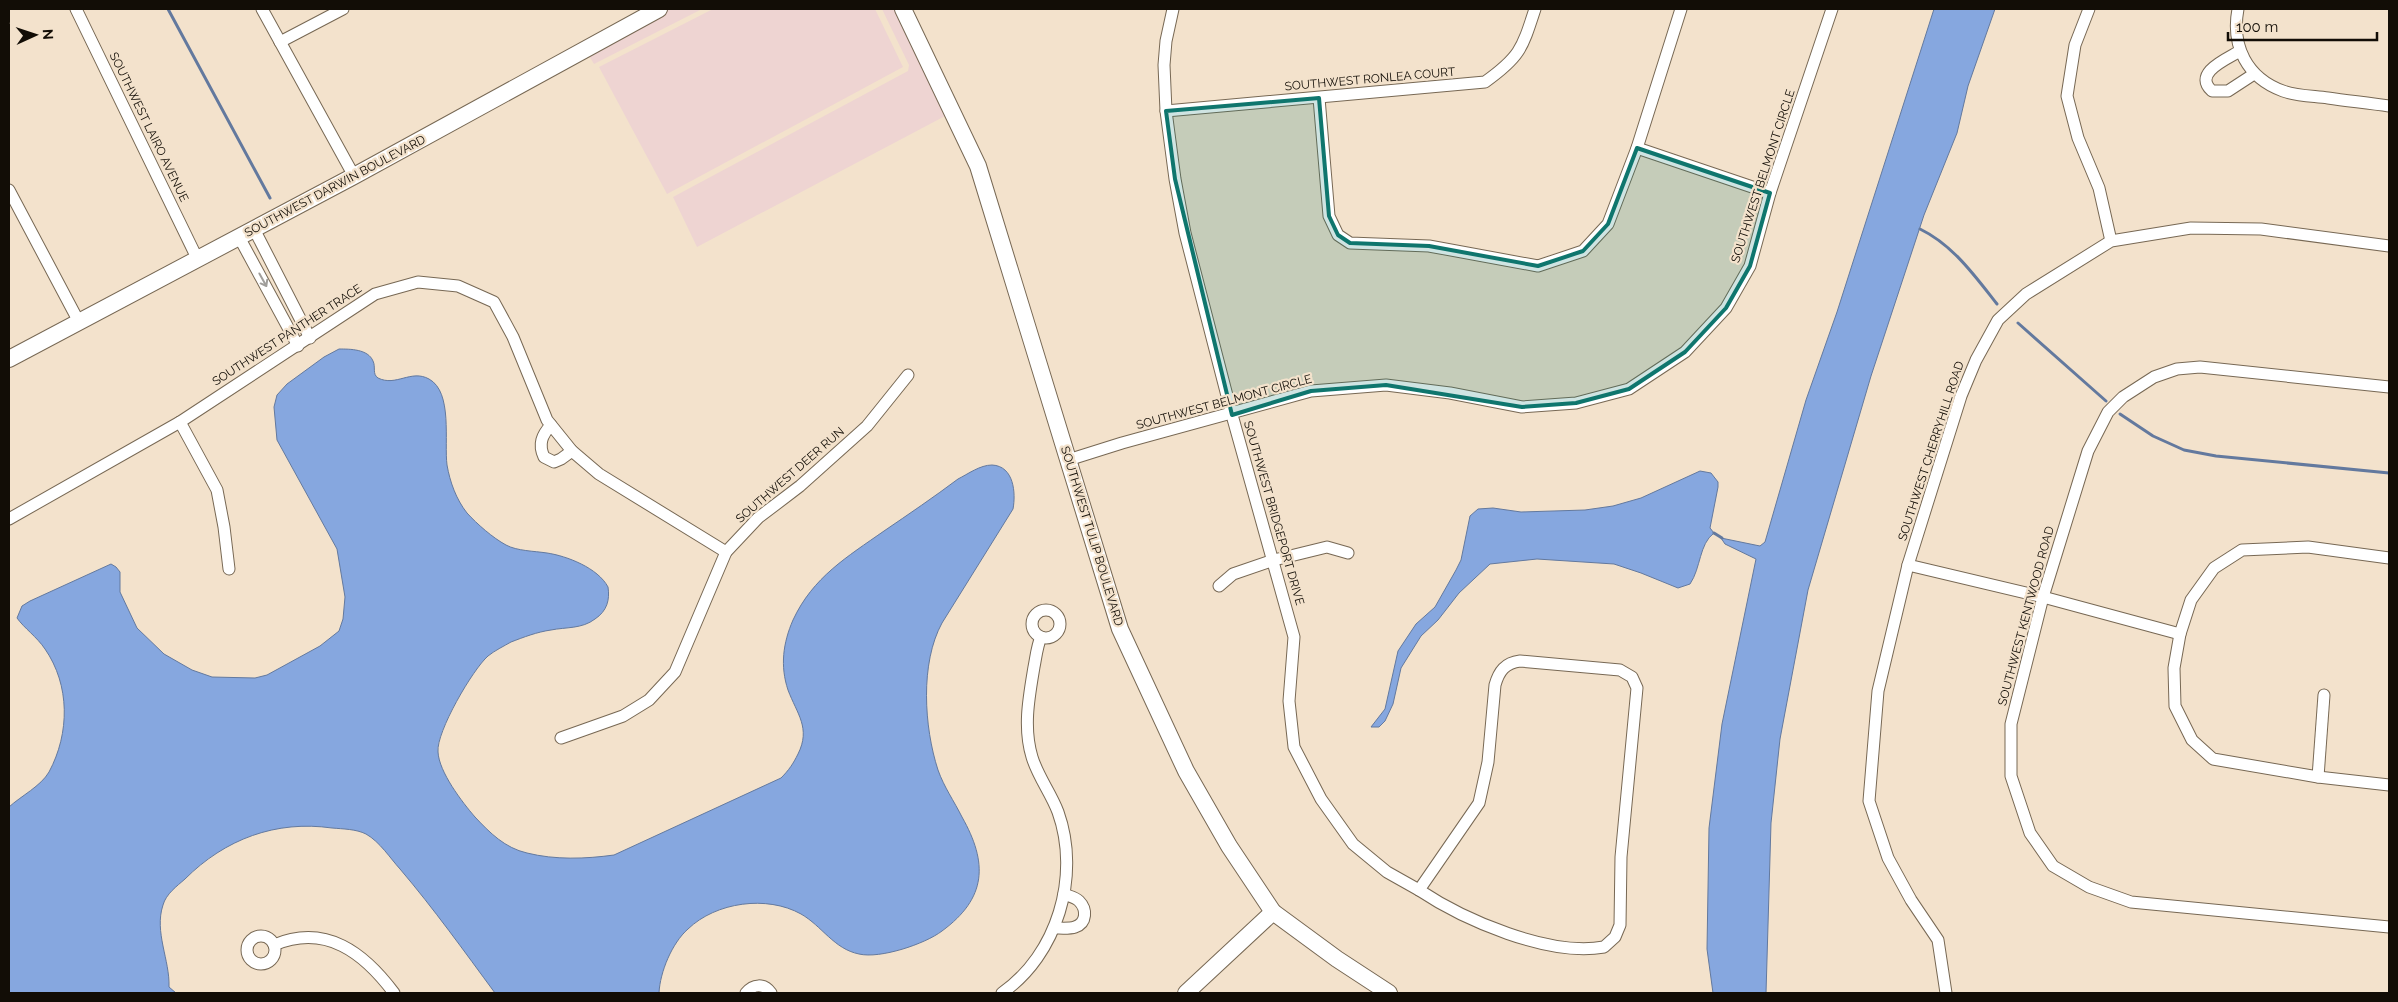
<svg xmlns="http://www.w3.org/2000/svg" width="2398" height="1002" font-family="Raleway,sans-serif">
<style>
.commercial{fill:#eed4d2}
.water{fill:#86a7df;stroke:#63799e}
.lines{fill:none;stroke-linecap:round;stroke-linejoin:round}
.stream{stroke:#63799e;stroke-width:3}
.street-casing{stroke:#776854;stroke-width:13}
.secondary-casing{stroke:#776854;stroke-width:18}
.street{stroke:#fff;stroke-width:11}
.secondary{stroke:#fff;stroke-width:16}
.oneway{stroke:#a09e9b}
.marked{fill:#0f766e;fill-opacity:0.2;stroke:#0f766e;stroke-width:4;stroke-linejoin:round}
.labels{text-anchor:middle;stroke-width:4.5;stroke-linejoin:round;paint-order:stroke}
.street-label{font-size:12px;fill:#120d06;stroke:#f3e2cc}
</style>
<rect width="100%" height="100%" fill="#f3e2cc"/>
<g class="commercial">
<path d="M670,9H702L594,64L588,54Z"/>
<path d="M713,9H875L903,67L667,194L599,67Z"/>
<path d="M882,9H896L947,115L697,247L673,197L908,71L909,65Z"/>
</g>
<g class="water">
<path d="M1934,9H1995L1968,86L1957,133L1924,215L1871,376L1808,590L1780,739L1771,823L1766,993H1713L1707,949L1709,828L1722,724L1756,559L1725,544L1721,538L1760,546L1765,542L1806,400L1837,312Z"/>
<path d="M339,349C350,349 368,349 373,361C376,367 372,374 378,378C396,387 411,369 429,379C453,392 444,442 447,465C450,482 456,499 467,513C477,524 493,538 506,545C517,551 534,551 547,553C567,556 598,568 608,587C610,600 607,611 595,619C582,629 566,627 551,630C537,632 524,637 511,642C504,646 494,651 488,656C473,669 436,732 438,752C439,772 462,802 475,817C490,833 505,848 527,853C555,860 585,859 614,855L781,778C789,770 793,764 798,754C811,728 797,714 788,690C780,666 783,643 793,620C813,577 847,557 884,531C909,514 934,497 958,479C968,474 980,465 992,465C1014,466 1016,493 1013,509L942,623C920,663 924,727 938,770C944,787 954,801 962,817C988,863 987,898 942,931C925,944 880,959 859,954C834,949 822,926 801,914C767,895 716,902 688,929C672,943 660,972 659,993H495C464,951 434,909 400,869C390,858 380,842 366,834C356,829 343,829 332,828C276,820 225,839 185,879C177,886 166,894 163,905C154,932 170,960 169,987L176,993H9V807C21,796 41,786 49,772C70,733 70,685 45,649C37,637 24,628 17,618L22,606L30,601L111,564L116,567L120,572V592L137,628L164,654L192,670L212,677L255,678L267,675L320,646L339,631L343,619L345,597L337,549L277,440L274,407L277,395L287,384L324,357Z"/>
<path d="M1700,471L1711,473L1718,482V487L1710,528L1714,533C1699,544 1701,568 1690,584L1678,588L1641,573L1614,564L1537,559L1490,564L1459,593L1438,620L1421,636L1401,668L1393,704L1385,721L1379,727H1371L1385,709L1398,651L1416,624L1435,607L1456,570L1461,560L1470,516L1478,509L1493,508L1521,512L1585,510L1613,506L1641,498Z"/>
</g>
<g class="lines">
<g class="stream">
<path d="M168,9L270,198"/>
<path d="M1920,229C1953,245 1975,276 1997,304"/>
<path d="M2018,323L2106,401"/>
<path d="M2120,414L2153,436L2184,450L2216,456L2389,473"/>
<path d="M1714,533L1722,538"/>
</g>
<g class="street-casing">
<g id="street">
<path d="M76,9L197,258"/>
<path d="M262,9L354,176"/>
<path d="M1173,9L1166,41L1164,65L1166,111L1175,179L1185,233L1232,415L1294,637L1289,701L1294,747L1321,799L1353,844L1387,872L1419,890"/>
<path d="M2089,9L2075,45L2067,96L2078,138L2099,188L2111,241"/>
<path d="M2238,9C2231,46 2247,78 2283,91C2297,96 2314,96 2328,98C2349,101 2369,103 2389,106"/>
<path d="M280,42L343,9"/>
<path d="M2240,51C2227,59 2192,73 2212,91H2228L2254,74"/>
<path d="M1319,98L1329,216L1338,235L1350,243L1429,246L1538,266L1583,251L1608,224L1637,148L1681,9"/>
<path d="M1166,111L1485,82C1520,57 1522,49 1535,9"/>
<path d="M1637,148L1770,193"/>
<path d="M9,190L79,322"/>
<path d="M254,229L310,338"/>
<path d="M239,237L298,346"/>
<path d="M2389,387L2200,367L2177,369L2154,377L2123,397L2108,412L2088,451L2043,597L2011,724V776L2030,833L2053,866L2089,887L2131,902L2389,927"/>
<path d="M180,422L217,490L224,527L229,569"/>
<path d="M551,425C542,435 538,444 544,457L554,462L561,459L572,451"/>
<path d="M1068,460L1122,443L1311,391L1386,385L1450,393L1522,407L1576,403L1629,389L1685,352L1726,308L1750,266L1770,193L1832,9"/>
<path d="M9,519L180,422L375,294L418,282L458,286L494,302L513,337L547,420L572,451L599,474L726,552"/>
<path d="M2389,558L2308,547L2242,550L2214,568L2191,600L2180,634L2174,668L2175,706L2192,740L2213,759L2318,777L2389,785"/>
<path d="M1908,565L2043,597L2180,634"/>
<path d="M1219,586L1233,574L1274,560L1327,547L1348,553"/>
<circle cx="1046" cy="624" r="14"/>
<path d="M1520,661L1620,670L1632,677L1637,688L1621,857L1620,925L1615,937L1604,947C1549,957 1464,920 1419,890L1479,803L1488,762L1495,685C1499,671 1505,663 1520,661Z"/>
<path d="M561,738L623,716L649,700L675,672L726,552L758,518L800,486L867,426L908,375"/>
<path d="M2318,777L2324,695"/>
<path d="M1054,928C1060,928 1069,929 1075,927C1087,923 1087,909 1079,901C1075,897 1068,896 1064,894"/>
<circle cx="261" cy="950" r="14"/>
<path d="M274,945C326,923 364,953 394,993"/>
<path d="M746,993C753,984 764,983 771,993"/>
<path d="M1002,993C1057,955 1081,876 1058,812C1051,793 1038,777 1032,757C1023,727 1029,697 1034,667C1036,657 1037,646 1041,637"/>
<path d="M1946,993L1938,940L1911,900L1888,858L1869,801L1878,691L1908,565L1961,396L1976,360L1998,320L2026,294L2111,241L2191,228L2261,229L2389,246"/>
</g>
</g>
<g class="secondary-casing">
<g id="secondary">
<path d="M903,9L978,166L1120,629L1186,771L1229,846L1273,912L1337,959L1389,993"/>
<path d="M9,359L354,176L659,9"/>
<path d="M1186,993L1273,912"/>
</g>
</g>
<use href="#street" class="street"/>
<use href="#secondary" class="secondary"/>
</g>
<defs><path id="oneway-shaft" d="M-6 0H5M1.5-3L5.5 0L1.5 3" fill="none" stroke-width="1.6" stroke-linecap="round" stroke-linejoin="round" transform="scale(1.25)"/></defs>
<use class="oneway" href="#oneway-shaft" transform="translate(263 280) rotate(61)"/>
<path class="marked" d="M1319,98L1329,216L1338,235L1350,243L1429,246L1538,266L1583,251L1608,224L1637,148L1770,193L1750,266L1726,308L1685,352L1629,389L1576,403L1522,407L1386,385L1311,391L1232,415L1175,179L1166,111Z"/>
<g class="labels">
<g class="street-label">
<text transform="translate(1370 79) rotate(-5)" y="4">SOUTHWEST RONLEA COURT</text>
<text transform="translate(149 127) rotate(64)" y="4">SOUTHWEST LAIRO AVENUE</text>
<text transform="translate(1763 176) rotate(-72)" y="4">SOUTHWEST BELMONT CIRCLE</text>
<text transform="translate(335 186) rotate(-28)" y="4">SOUTHWEST DARWIN BOULEVARD</text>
<text transform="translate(287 335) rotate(-33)" y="4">SOUTHWEST PANTHER TRACE</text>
<text transform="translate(1224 402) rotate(-15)" y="4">SOUTHWEST BELMONT CIRCLE</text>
<text transform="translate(1931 451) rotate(-72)" y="4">SOUTHWEST CHERRYHILL ROAD</text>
<text transform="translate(790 475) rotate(-41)" y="4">SOUTHWEST DEER RUN</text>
<text transform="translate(1274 513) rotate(74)" y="4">SOUTHWEST BRIDGEPORT DRIVE</text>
<text transform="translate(1092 536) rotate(73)" y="4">SOUTHWEST TULIP BOULEVARD</text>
<text transform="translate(2026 616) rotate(-75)" y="4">SOUTHWEST KENTWOOD ROAD</text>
</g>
</g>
<rect width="2398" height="1002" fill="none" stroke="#120d06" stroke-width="20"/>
<g transform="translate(35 35) rotate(87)" stroke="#f3e2cc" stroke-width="4" paint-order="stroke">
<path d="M0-4L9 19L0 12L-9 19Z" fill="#120d06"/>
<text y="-8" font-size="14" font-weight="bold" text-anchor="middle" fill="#120d06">N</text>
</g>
<path d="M2228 32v8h149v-8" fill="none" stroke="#120d06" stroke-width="2.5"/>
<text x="2236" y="32" font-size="15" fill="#120d06" stroke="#f3e2cc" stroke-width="4" paint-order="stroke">100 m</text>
</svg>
